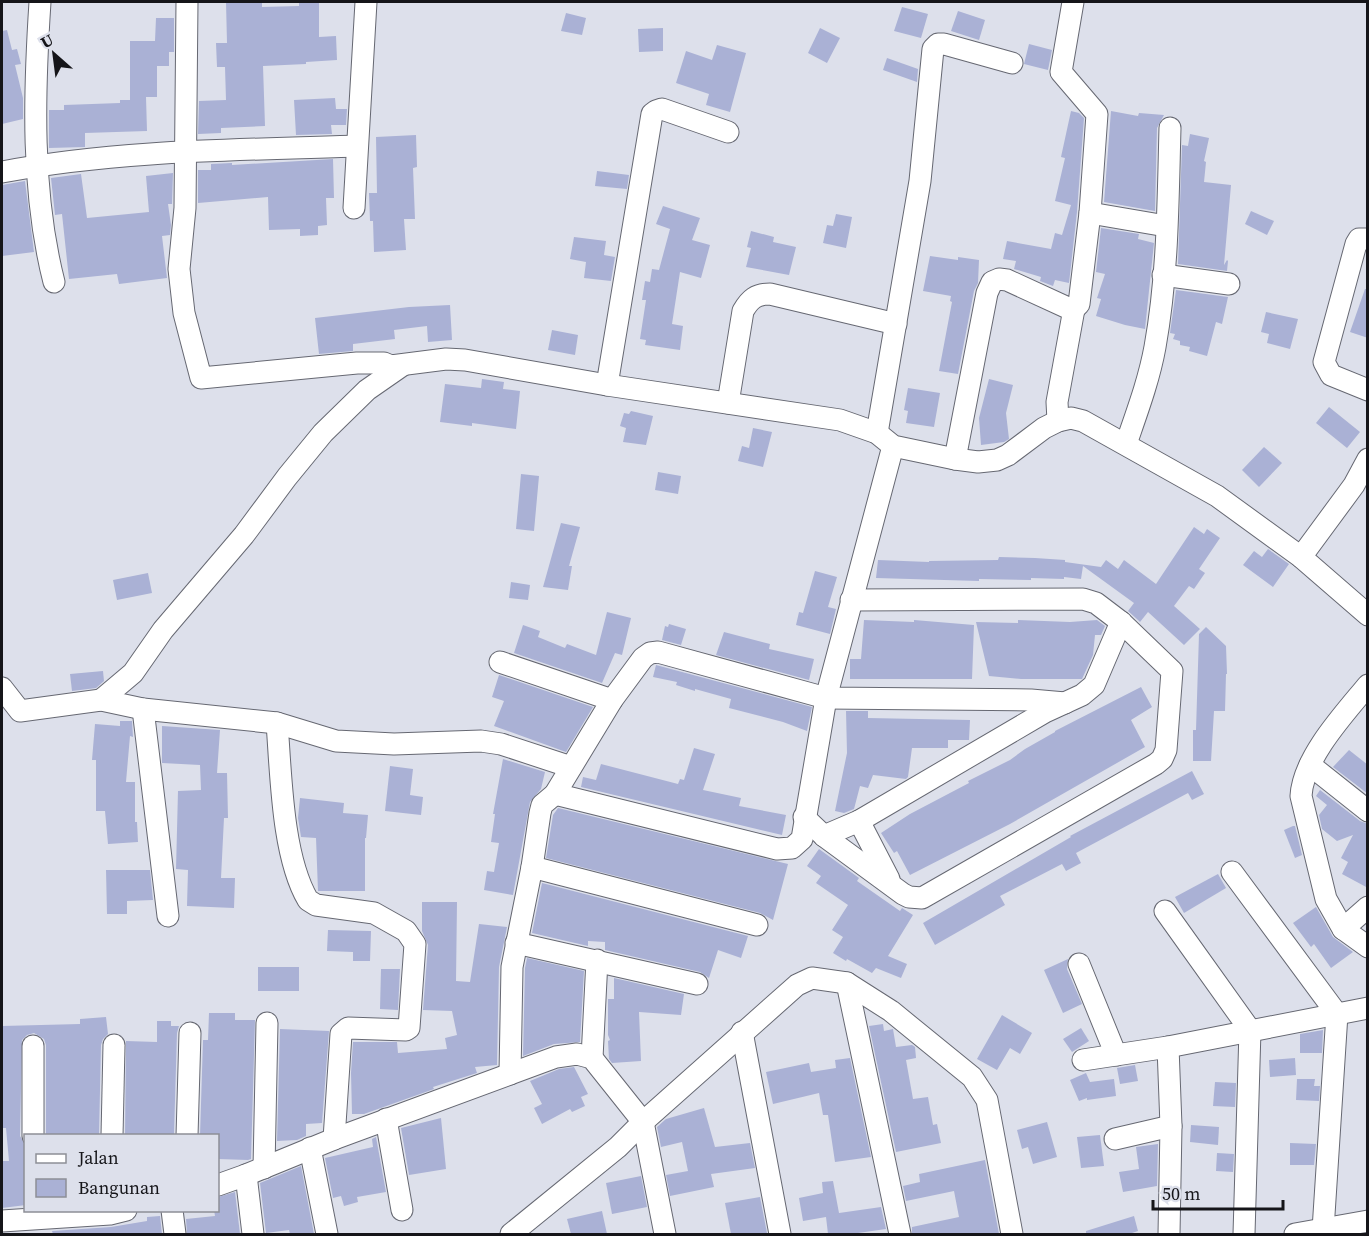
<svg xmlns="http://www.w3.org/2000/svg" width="1369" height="1236" font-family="'Source Serif 4',serif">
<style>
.building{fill:#aab1d5}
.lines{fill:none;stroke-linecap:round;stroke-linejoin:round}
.minor-casing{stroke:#666872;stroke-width:23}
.minor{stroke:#fff;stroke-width:21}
</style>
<rect width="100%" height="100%" fill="#dde0eb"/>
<g class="building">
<path d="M226,2H262V7L299,6V2H319V37L336,36L337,60L306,62V64L263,66L265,126L221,128V133L198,134L199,101L226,100L225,67H217L216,43H227Z"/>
<path d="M902,7L928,14L921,38L894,31Z"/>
<path d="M958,11L985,20L979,40L951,31Z"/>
<path d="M566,13L586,18L582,35L561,31Z"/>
<path d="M156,18H174V52H169V66H157V97H146L147,131L85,133V147L49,148V110H64V105L120,103V100H130V41H155Z"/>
<path d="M663,28V51L639,52L638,29Z"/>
<path d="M820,28L840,38L827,63L808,53Z"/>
<path d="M7,30L12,50L17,49L21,64L15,65L23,98V119L2,124V31Z"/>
<path d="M1029,44L1052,50L1048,70L1024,64Z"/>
<path d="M717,45L746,53L730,112L706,105L709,94L676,83L686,51L712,60Z"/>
<path d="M887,58L918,69L917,82L883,70Z"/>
<path d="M335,98L336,109H347L346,125H331L332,134L296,135L294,100Z"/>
<path d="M1071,111L1079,113L1084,118L1077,212L1069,283L1055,280L1053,286L1040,281L1041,277L1014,269L1016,261L1003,259L1007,241L1051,249L1055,233L1062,235L1071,205L1055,201L1065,158L1061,157Z"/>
<path d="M1111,111L1138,116L1139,113L1164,115L1157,128L1155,211L1104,202Z"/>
<path d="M1190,134L1209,138L1204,161L1206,162L1204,182L1231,185L1224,265L1227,260L1228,261L1227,271L1178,264L1182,145L1188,146Z"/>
<path d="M416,135L417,167L413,168L415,219H404L406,250L374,252L373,221H370L369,193H377L376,137Z"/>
<path d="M333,159L334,198H326L327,225L318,226V235L300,236V229L269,230L268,197L198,203V170H211V164L232,163V165Z"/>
<path d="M597,171L629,175L627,189L595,186Z"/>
<path d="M173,173L172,204H168L171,225L170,235L162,236L167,278L119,284L117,274L69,279L62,214L55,215L51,178L81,174L87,218L149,212L146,176Z"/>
<path d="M25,181L34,252L2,256V185Z"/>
<path d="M663,206L700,218L692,240L710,245L701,278L680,272L672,324L683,326L680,350L645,345L646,340L640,339L646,300H642L645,281L650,282L652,269L659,270L670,229L656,224Z"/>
<path d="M1251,211L1274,221L1267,235L1245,224Z"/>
<path d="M836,214L852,217L846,248L823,243L827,225L833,226Z"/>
<path d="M1101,228L1139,234L1138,239L1154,243L1145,329L1125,325L1096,316L1101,299L1097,298L1105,274L1096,272Z"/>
<path d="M751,231L774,237L773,242L796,247L789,275L746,267L751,248L747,247Z"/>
<path d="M574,237L606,241L604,255L615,257L611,281L584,278L586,262L570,259Z"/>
<path d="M930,256L958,260V257L979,260L978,283L974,291L958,374L939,371L952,302L950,301L951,296L923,291Z"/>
<path d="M1365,289H1368V338L1350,332Z"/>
<path d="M1176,290L1228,297L1222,324L1216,322L1207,356L1189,351L1190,347L1180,345V341L1173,339L1175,334L1170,333Z"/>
<path d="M450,305L452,340L428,342L427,326L394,330L395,339L353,344V351L319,354L315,318L409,307Z"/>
<path d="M1266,312L1298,319L1290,349L1267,343L1269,334L1261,332Z"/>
<path d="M552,330L578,335L575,355L548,350Z"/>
<path d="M482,379L504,382L503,389L520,391L516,429L472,423V426L440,422L445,384L481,388Z"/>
<path d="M989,379L1013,385L1006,413L1009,439L1004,442L981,445L979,418Z"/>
<path d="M908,388L940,393L934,427L906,423L908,411L904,410Z"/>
<path d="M1329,407L1360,432L1347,448L1316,423Z"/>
<path d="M631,411L653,416L646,445L623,442L626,428L620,426L624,413L629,414Z"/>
<path d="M753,428L772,432L763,467L738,461L742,446L749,448Z"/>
<path d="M1264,447L1282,463L1259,487L1242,470Z"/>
<path d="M658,472L681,476L678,494L655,490Z"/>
<path d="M521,474L539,476L534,531L516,529Z"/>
<path d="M561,523L580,527L569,566H572L568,590L543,587Z"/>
<path d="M1194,527L1204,534L1207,529L1220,538L1199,569L1205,573L1194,589L1189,586L1174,606L1200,629L1184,645L1148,612L1140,622L1138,620L1128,611L1134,603L1083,566L1081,579L1064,577V579L1031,578V580L979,579V581L876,578L878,560L929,562V561L998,560L999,557L1035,558L1065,560V562L1101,567L1106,560L1118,569L1124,560L1156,584Z"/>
<path d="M1268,549L1289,564L1273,587L1243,565L1254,551L1262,557Z"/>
<path d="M815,571L837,577L828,607L836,609L830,634L796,625L799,612L803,613Z"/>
<path d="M148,573L152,593L117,600L113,580Z"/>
<path d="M511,582L530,585L528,600L509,598Z"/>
<path d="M607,612L631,618L622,655L615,653L602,683L514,653L523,625L540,631L538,637L565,648L567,644L596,655Z"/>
<path d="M864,620L914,622V620L974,625L972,679H850V659H861Z"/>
<path d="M1018,620L1070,622L1097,620L1105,626L1101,635H1095L1093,655L1082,679H1021L989,676L976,622L1018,623Z"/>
<path d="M669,624L686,629L681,645L662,640L665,626L668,627Z"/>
<path d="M1206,627L1226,646L1227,674H1226L1225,711H1214L1211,761H1193V730H1196L1199,634Z"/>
<path d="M724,632L770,644L769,649L814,659L809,680L716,655Z"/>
<path d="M656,665L812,707L807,731L783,722L729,708L731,699L695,689V691L676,685L677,682L653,677Z"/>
<path d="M103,671L104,681L96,688L72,691L70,674Z"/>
<path d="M499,675L593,707L566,752L494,726L504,701L492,697Z"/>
<path d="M1141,687L1152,707L1131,720L1145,747L1010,824L910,875L897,851L894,853L881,833L910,814L969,783L968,781L1010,760L1025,749L1055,732V731Z"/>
<path d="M846,711H868V718L970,720L969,740H948V748H912L908,777L906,779L873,775L868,788L860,786L854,809L844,813L835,811L847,753Z"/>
<path d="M120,721H132L133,737L130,736L126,782H135V822H137L138,842L108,844L105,811H96V760H92L95,724L120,726Z"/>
<path d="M162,726L220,730L217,773H227L228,818H224L221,878H235L234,908L187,906L188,870L176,869L178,791L201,790L200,765L162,763Z"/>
<path d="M694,748L715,754L703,790L741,798L739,806L786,815L782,835L581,787L583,777L596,780L601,764L678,784L680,779L684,780Z"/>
<path d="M1349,750L1368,765V794L1333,767Z"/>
<path d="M503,759L545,772L541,789L530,802L513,895L484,890L487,871L494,872L499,843L491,842L495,814H493Z"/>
<path d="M390,766L413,769L410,795L423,797L421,815L385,811Z"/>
<path d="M1192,771L1204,794L1192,800L1188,793L1076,853L1081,863L1066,871L1062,864L1000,896L1005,905L935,945L923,923L1071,837L1070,836Z"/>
<path d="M1320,790L1360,821L1368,824V888L1342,874L1348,862L1341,858L1353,835L1337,841L1322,829L1319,815L1327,805L1316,796Z"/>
<path d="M300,798L344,803L343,813L368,815L366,838H365V891H318L316,838L301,837L298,818Z"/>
<path d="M558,808L788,864L773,920L760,913L546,858L553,815Z"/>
<path d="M1293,826H1295L1302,855L1295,858L1284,830Z"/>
<path d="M819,849L859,878L857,881L900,911L902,908L913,915L888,956L907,964L901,978L876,968L872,973L847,959L846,961L833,953L843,937L832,930L848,905L816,883L821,876L807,866Z"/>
<path d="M106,870H150L153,900L127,901V914H107Z"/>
<path d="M1218,874L1226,888L1184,913L1175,897Z"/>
<path d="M542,883L748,936L741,958L718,950L709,978L700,972L605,950V942L588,941V946L532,933Z"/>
<path d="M422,902H457L456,981L470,982L479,924L507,927L499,967L497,1065L475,1067L477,1073L433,1087L434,1089L364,1114H352L351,1073L353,1042H397L398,1053L447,1049L445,1038L457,1035L452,1011L423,1010L428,945L422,931Z"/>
<path d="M1316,907L1333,937L1353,952L1331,968L1314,944L1311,947L1293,923Z"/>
<path d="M328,930L371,931L370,961H353V952L327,951Z"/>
<path d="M527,958L584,971L580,1042L554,1044L523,1056L525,968Z"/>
<path d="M1068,959L1067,969L1082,1004L1063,1013L1044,970Z"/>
<rect x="258" y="967" width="41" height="24"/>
<path d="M381,969H400L398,1010L380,1009Z"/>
<path d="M614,978L684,994L681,1015L639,1012L641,1061L612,1063L609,1059L608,1041L610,1040L608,1035V999H614Z"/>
<path d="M209,1013H235V1020H255L251,1159L248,1160L218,1159V1136H200L203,1040H208Z"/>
<path d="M1002,1015L1032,1033L1020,1054L1010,1048L997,1070L977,1059Z"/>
<path d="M106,1017L108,1034L103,1039L101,1045L99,1136H46V1045L44,1039L34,1033L27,1035L22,1040L20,1136L26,1146V1205L2,1208V1161H9L6,1128H2V1026L80,1024V1019Z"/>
<path d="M157,1021H171V1026H179L177,1033L174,1134L125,1136L126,1041L157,1042Z"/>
<path d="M883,1024L884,1031L893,1029L896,1047L912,1045L915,1047L916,1058L906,1060L913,1099L928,1097L933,1125L937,1124L941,1143L896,1152L869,1026Z"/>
<path d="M1081,1028L1089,1041L1072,1052L1063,1039Z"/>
<path d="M280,1029L329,1031L322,1123L306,1124V1136L297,1140L277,1141Z"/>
<path d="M1323,1030L1322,1053H1300V1034Z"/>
<path d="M850,1058L871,1157L835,1162L828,1115H823L819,1093L773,1104L766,1072L809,1063L811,1072L836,1068L835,1060Z"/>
<path d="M1295,1058L1296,1075L1270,1077L1269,1060Z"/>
<path d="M1135,1065L1138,1081L1120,1084L1117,1068Z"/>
<path d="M574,1067L588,1094L581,1097L585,1106L572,1112L570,1109L542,1124L534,1108L542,1104L530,1081L559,1069Z"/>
<path d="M1086,1073L1090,1082L1114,1079L1116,1096L1087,1100V1098L1079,1101L1070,1080Z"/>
<path d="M1297,1079H1315L1314,1086H1320L1319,1101L1296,1100Z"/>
<path d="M1215,1082L1236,1083L1235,1107L1213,1106Z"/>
<path d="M704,1108L715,1147L750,1143L755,1168L711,1174L714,1187L670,1196L666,1175L688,1171L682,1142L661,1147L657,1127L666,1119Z"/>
<path d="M441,1118L446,1169L409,1175L401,1128Z"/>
<path d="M1047,1122L1057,1157L1033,1164L1028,1147L1022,1149L1017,1130Z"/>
<path d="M1191,1125L1219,1127L1218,1145L1190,1142Z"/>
<path d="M1100,1135L1104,1166L1081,1168L1077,1137Z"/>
<path d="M376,1137L386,1192L357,1197L358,1202L344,1206L341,1196L333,1198L325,1158L373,1147L372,1139Z"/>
<path d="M1290,1143L1316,1144L1314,1165H1290Z"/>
<path d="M1158,1144L1157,1186L1123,1192L1119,1172L1139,1169L1136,1147Z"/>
<path d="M1217,1153L1234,1154L1233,1172L1216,1171Z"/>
<path d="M985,1160L999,1234H912V1227L959,1217L954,1191L906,1201L903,1186L920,1182L919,1174Z"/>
<path d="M301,1166L314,1234H290L289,1230L266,1233L260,1183Z"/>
<path d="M641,1176L647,1207L612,1214L606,1183Z"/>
<path d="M833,1181L839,1213L881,1207L886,1229L851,1234H828L826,1217L803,1221L799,1198L823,1193L822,1182Z"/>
<path d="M235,1192L240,1234H187L186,1219L215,1216L214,1210H218V1197Z"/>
<path d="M760,1197L767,1233L731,1234L725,1203Z"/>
<path d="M602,1211L607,1234H571L567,1219Z"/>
<path d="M160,1216L162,1234H53L52,1231L111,1227L147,1221V1217Z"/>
<path d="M1134,1216L1138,1231L1129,1234H1086V1231Z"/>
</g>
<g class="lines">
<g class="minor-casing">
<g id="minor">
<path d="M40,2C34,94 31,192 54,282"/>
<path d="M187,2L185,208L179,269L184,313L201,378L357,363H384L391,366L446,359L465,360L607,385L840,420L877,433L893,446L955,459L978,462L997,460L1008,455L1044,428L1058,421L1071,418L1083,421L1217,496L1301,557L1368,615"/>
<path d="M2,172C117,150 239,150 357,146"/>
<path d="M354,208L366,2"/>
<path d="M1090,213L1166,226"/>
<path d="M1368,239H1359L1356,244L1324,362L1331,375L1368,390"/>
<path d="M1163,275L1229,284"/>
<path d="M607,385L652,114L656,111L662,109L728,132"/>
<path d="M728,403L743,311C750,299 756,294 770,294L896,324"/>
<path d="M1058,421L1057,402L1074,309"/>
<path d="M877,433L920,181L933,49L938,44H944L1012,63"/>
<path d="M1126,444C1137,412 1149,380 1155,347C1168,275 1168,201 1170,128"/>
<path d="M955,459L987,293L992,282L999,279L1007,280L1068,308L1074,309L1079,304L1090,213L1097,114L1061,72L1073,2"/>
<path d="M1301,557L1354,485L1368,459"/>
<path d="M500,662L612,700"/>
<path d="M1368,685C1344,714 1303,758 1301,796L1326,899L1343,929L1368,947"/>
<path d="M2,688L20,711L101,700L143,709L277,723L336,741L394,744L481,741L501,744L571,767"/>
<path d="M101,700L133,673L163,630L244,535L287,477L323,433L367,390L403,365"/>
<path d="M143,709L168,916"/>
<path d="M277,723C281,774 282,856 308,900L316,905L374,913L406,931L415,944L409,1028L406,1030L348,1028L341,1034L334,1139"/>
<path d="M1310,765L1368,811"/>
<path d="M555,794L777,849L792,848L802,839L826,698L893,446"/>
<path d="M804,817L824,836L903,894L909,897L922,898L1156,764L1162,759L1166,750L1172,671L1121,622L1096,603L1083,599L851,600"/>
<path d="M859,821L889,879"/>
<path d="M824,836L859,821L1045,712L1082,695L1094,685L1121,622"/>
<path d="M532,867L757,925"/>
<path d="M1232,872L1337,1014L1323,1230"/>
<path d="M1165,911L1250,1030L1244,1234"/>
<path d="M1343,929L1368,907"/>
<path d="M516,943L697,984"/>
<path d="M1079,964L1116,1055"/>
<path d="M847,983L900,1234"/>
<path d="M742,1032L780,1234"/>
<path d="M33,1046V1136"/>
<path d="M1168,1047L1171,1126L1169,1234"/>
<path d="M592,1058L597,960"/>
<path d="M1083,1060L1168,1047L1368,1008"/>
<path d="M510,1074L512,967L532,867L540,813L542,805L555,794L612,700L643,658L650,653L658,652L826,698L1031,700L1065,703"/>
<path d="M386,1119L402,1210"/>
<path d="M112,1136L114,1045"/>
<path d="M187,1136L190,1033"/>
<path d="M1115,1139L1171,1126"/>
<path d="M310,1148L327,1234"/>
<path d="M264,1168L267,1023"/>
<path d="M246,1175L253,1234"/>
<path d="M218,1185L246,1175L334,1139L510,1074L556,1057L577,1054L592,1058L643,1122L665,1234"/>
<path d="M172,1210L175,1234"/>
<path d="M2,1221L110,1214L126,1210"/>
<path d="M511,1234L618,1147L643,1122L797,985L812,978L847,983L891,1011L972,1077L987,1100L1012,1234"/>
<path d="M1295,1234L1368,1221"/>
</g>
</g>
<use href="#minor" class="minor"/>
</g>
<rect width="1369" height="1236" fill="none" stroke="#151519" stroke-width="6"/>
<rect x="24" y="1134" width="195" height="78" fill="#dde0eb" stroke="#8d8f97" stroke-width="1.5"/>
<rect x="36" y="1154" width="30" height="9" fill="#ffffff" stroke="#8d8f97" stroke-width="1.5"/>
<text x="78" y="1164" font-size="18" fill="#151519">Jalan</text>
<rect x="36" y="1179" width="30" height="18" fill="#aab1d5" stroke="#8d8f97" stroke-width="1.5"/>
<text x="78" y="1194" font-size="18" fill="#151519">Bangunan</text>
<g transform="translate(54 54) rotate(332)" stroke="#dde0eb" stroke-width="4.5" paint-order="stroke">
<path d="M0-4.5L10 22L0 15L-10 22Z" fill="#151519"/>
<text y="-9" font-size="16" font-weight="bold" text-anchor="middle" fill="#151519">U</text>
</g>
<path d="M1153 1200v9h130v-9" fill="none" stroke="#151519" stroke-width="3"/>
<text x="1162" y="1200" font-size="18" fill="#151519" stroke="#dde0eb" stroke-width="4.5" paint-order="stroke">50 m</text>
</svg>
